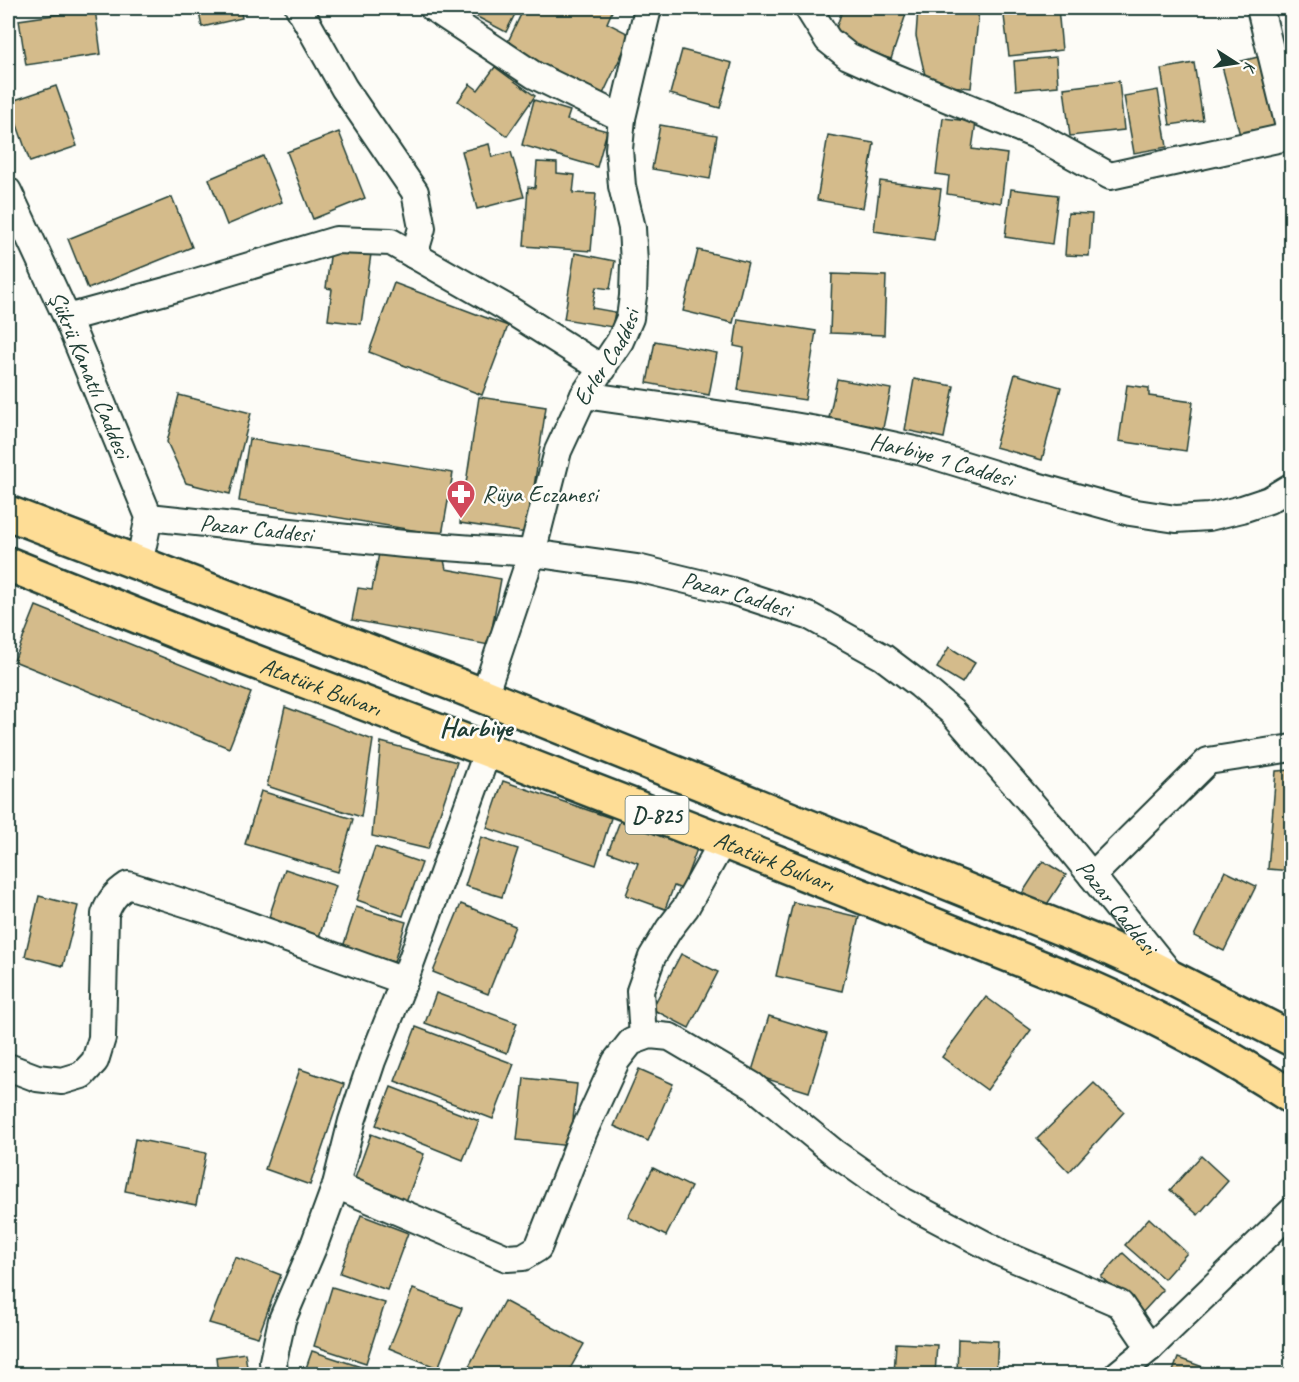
<svg xmlns="http://www.w3.org/2000/svg" width="1299" height="1382" font-family="Caveat,sans-serif">
<style>
.building{fill:#d4bb8b;stroke:#1f3d34;stroke-width:1.5}
.lines{fill:none;stroke-linecap:round;stroke-linejoin:round}
.minor-casing{stroke:#1f3d34;stroke-width:30}
.highway-casing{stroke:#1f3d34;stroke-width:38}
.minor{stroke:#fdfcf7;stroke-width:26}
.highway{stroke:#fedd96;stroke-width:33}
.labels{text-anchor:middle;stroke-width:5;stroke-linejoin:round;paint-order:stroke}
.shield{fill:#fdfcf7;stroke:#62766e;stroke-width:1.5}
.shield-label{font-size:22px;font-weight:bold;fill:#1f3d34}
.street-label{font-size:24px;fill:#1f3d34;stroke:#fdfcf7}
.poi-label{font-size:24px;fill:#1f3d34;stroke:#fdfcf7;text-anchor:start}
.quarter-label{font-size:27px;font-weight:bold;fill:#1f3d34;stroke:#fdfcf7}
</style>
<rect width="100%" height="100%" fill="#fdfcf7"/>
<filter id="ink" filterUnits="userSpaceOnUse"><feTurbulence type="fractalNoise" baseFrequency=".0167" numOctaves="2"/><feDisplacementMap in="SourceGraphic" scale="12" xChannelSelector="R" yChannelSelector="G"/><feConvolveMatrix kernelMatrix="1 2 1 2 8 2 1 2 1" color-interpolation-filters="sRGB"/></filter>
<g filter="url(#ink)">
<g class="building">
<path d="M198,8H240L242,18L202,27Z"/>
<path d="M460,8H518L506,32Z"/>
<path d="M524,8H609L613,9L607,23L631,35L603,94L505,48Z"/>
<path d="M843,8H908L891,59L832,40Z"/>
<path d="M918,8H963L979,9L971,88L927,84L916,36Z"/>
<path d="M1003,8H1058L1062,50L1009,56Z"/>
<path d="M95,9L101,54L26,65L19,20Z"/>
<path d="M682,50L732,63L720,108L670,94Z"/>
<path d="M1056,57L1058,86L1016,90L1014,61Z"/>
<path d="M1258,57L1277,130L1241,139L1222,66Z"/>
<path d="M1194,63L1203,120L1170,125L1161,69Z"/>
<path d="M495,67L535,96L507,136L458,101L470,84L478,90Z"/>
<path d="M1119,81L1124,130L1070,136L1064,88Z"/>
<path d="M56,86L77,146L30,162L9,102Z"/>
<path d="M1158,90L1167,147L1134,153L1124,96Z"/>
<path d="M534,100L570,111L567,120L607,131L597,167L522,145Z"/>
<path d="M943,118L976,122L972,149L1007,154L1001,203L947,194L949,176L936,174Z"/>
<path d="M660,125L717,135L710,179L652,169Z"/>
<path d="M339,132L365,198L313,219L287,152Z"/>
<path d="M828,135L874,143L863,208L817,200Z"/>
<path d="M489,144L492,157L511,152L524,197L477,209L462,151Z"/>
<path d="M263,156L282,202L227,225L209,179Z"/>
<path d="M537,162L557,163V173L575,175L573,193L596,194L591,251L524,246L528,187L535,188Z"/>
<path d="M880,181L941,189L934,240L874,231Z"/>
<path d="M1011,189L1058,195L1052,244L1005,237Z"/>
<path d="M172,197L192,247L88,289L68,239Z"/>
<path d="M1068,213L1092,214L1089,256L1065,255Z"/>
<path d="M331,249L371,254L361,324L328,320L332,289L326,288Z"/>
<path d="M698,250L748,262L733,323L683,311Z"/>
<path d="M575,253L615,261L610,289L596,287L592,308L615,312L612,327L564,319Z"/>
<path d="M832,274L886,276L884,335L830,333Z"/>
<path d="M394,283L508,326L482,395L369,352Z"/>
<path d="M738,319L816,331L805,400L738,390L744,348L734,346Z"/>
<path d="M655,341L717,353L709,395L647,383Z"/>
<path d="M1015,374L1061,387L1042,460L995,447Z"/>
<path d="M837,379L891,389L882,433L828,423Z"/>
<path d="M914,379L954,386L944,438L905,430Z"/>
<path d="M1127,385L1149,388V396L1193,402L1186,451L1119,441Z"/>
<path d="M179,395L251,413L230,494L186,483L167,442Z"/>
<path d="M479,397L546,407L527,533L460,523Z"/>
<path d="M249,439L453,473L442,535L239,501Z"/>
<path d="M380,548L444,560L446,569L501,579L489,645L352,620L358,588L372,590Z"/>
<path d="M36,606L251,693L229,748L14,661Z"/>
<path d="M949,647L975,663L962,683L937,668Z"/>
<path d="M285,707L373,740L361,817L267,786Z"/>
<path d="M381,742L457,762L428,849L372,836Z"/>
<path d="M1292,770V871L1268,869L1276,771Z"/>
<path d="M503,781L611,818L596,865L487,828Z"/>
<path d="M261,791L353,819L338,872L245,844Z"/>
<path d="M620,821L697,849L682,889L674,886L665,909L626,895L638,863L608,852Z"/>
<path d="M481,837L518,849L502,897L465,886Z"/>
<path d="M375,847L422,863L403,916L357,900Z"/>
<path d="M1043,861L1066,875L1044,909L1021,895Z"/>
<path d="M285,869L336,886L318,940L267,923Z"/>
<path d="M1225,871L1256,886L1224,951L1194,936Z"/>
<path d="M39,896L78,906L63,966L25,956Z"/>
<path d="M793,902L859,917L842,991L776,976Z"/>
<path d="M461,904L515,926L488,994L433,972Z"/>
<path d="M356,907L406,922L394,962L343,947Z"/>
<path d="M681,954L718,972L689,1028L652,1009Z"/>
<path d="M8,988L15,991L8,1003Z"/>
<path d="M436,993L517,1023L507,1053L425,1023Z"/>
<path d="M986,997L1031,1030L987,1090L942,1057Z"/>
<path d="M769,1016L827,1034L809,1092L751,1074Z"/>
<path d="M416,1027L514,1064L493,1119L395,1081Z"/>
<path d="M300,1069L344,1084L310,1185L265,1169Z"/>
<path d="M639,1069L673,1084L648,1141L614,1126Z"/>
<path d="M524,1078L577,1084L570,1146L517,1140Z"/>
<path d="M1094,1083L1124,1112L1069,1172L1037,1139Z"/>
<path d="M391,1087L479,1121L463,1160L376,1125Z"/>
<path d="M371,1134L424,1154L405,1204L353,1184Z"/>
<path d="M135,1139L206,1153L196,1205L125,1191Z"/>
<path d="M1201,1156L1228,1181L1198,1215L1170,1190Z"/>
<path d="M653,1168L691,1187L666,1236L628,1217Z"/>
<path d="M361,1215L408,1233L387,1290L340,1273Z"/>
<path d="M1149,1218L1187,1253L1164,1279L1125,1245Z"/>
<path d="M1123,1253L1163,1290L1141,1314L1101,1277Z"/>
<path d="M235,1257L281,1275L258,1337L209,1323Z"/>
<path d="M332,1287L385,1303L366,1363L314,1346Z"/>
<path d="M413,1289L462,1308L438,1368L389,1348Z"/>
<path d="M504,1301L584,1344L567,1374H484L469,1366Z"/>
<path d="M958,1339L998,1341L996,1374H957Z"/>
<path d="M896,1343L937,1345L935,1374H894Z"/>
<path d="M312,1351L364,1368L362,1374H304Z"/>
<path d="M245,1353L248,1374H218L216,1357Z"/>
<path d="M1178,1358L1222,1374H1172Z"/>
</g>
<g class="lines">
<g class="minor-casing">
<g id="minor">
<path d="M299,8L344,88L415,192L422,228L414,255"/>
<path d="M433,8L534,75L622,118"/>
<path d="M808,8L828,40L848,56L897,78L1036,135L1110,176L1291,136"/>
<path d="M1260,8L1292,139"/>
<path id="s1" d="M8,191L67,318L149,517L139,564"/>
<path d="M67,318L173,289L336,240L391,242L505,307L603,369"/>
<path id="s2" d="M584,395L745,418L841,434L919,451L1004,477L1130,512L1176,519L1209,517L1242,509L1269,500L1292,486"/>
<path id="s3" d="M149,517L404,544L532,553L637,568L732,591L811,617L883,657L920,685L952,712L1053,828L1092,876L1172,976"/>
<path id="s4" d="M484,696L532,553L558,451L584,395L620,341L630,318L633,296L634,263L632,228L622,186L619,149L622,118L648,8"/>
<path d="M1092,876L1208,761L1292,748"/>
<path d="M643,1037L640,991L652,957L669,929L686,907L723,841"/>
<path d="M8,1067L37,1078L62,1081L82,1075L95,1061L102,1038L105,914C110,900 116,893 128,885L204,909L404,981"/>
<path d="M336,1185L507,1258L523,1257L538,1248L584,1131L616,1061L631,1042L650,1035L670,1037L753,1086L836,1154L903,1201L1001,1253L1120,1304L1150,1348"/>
<path d="M274,1374L273,1361L282,1320L314,1245L336,1185L352,1121L372,1061L404,981L488,750"/>
<path d="M1118,1374L1150,1348L1292,1211"/>
</g>
</g>
<g class="highway-casing">
<g id="highway">
<path d="M8,513L459,686L1100,944L1144,964L1292,1039"/>
<path id="s5" d="M8,564L192,638L488,750L723,841L1082,984C1156,1016 1225,1053 1292,1097"/>
</g>
</g>
<use href="#minor" class="minor"/>
<use href="#highway" class="highway"/>
</g>
</g>
<defs>
<g id="pharmacy-pin" transform="scale(1.5)"><path d="M0 17L-7.5 6A9.5 9.5 0 1 1 7.5 6Z" fill="#d1495b" stroke="#fdfcf7"/><path d="M-2-6h4v4h4v4h-4v4h-4v-4h-4v-4h4Z" fill="#fff"/></g>
</defs>
<g fill-rule="evenodd">
<use href="#pharmacy-pin" x="461" y="494"/>
</g>
<g class="labels">
<rect class="shield" x="625.5" y="796" width="63" height="38" rx="4.5"/>
<g class="shield-label">
<text x="657" y="823">D-825</text>
</g>
<g class="street-label">
<text dy="8" stroke="none"><textPath href="#s4" startOffset="362">Erler Caddesi</textPath></text>
<text dy="8" stroke="none"><textPath href="#s1" startOffset="201">Şükrü Kanatlı Caddesi</textPath></text>
<text dy="8" stroke="none"><textPath href="#s2" startOffset="364">Harbiye 1 Caddesi</textPath></text>
<text dy="8" stroke="none"><textPath href="#s3" startOffset="108">Pazar Caddesi</textPath></text>
<text dy="8" stroke="none"><textPath href="#s3" startOffset="594">Pazar Caddesi</textPath></text>
<text dy="8" stroke="none"><textPath href="#s5" startOffset="336">Atatürk Bulvarı</textPath></text>
<text dy="8" stroke="none"><textPath href="#s5" startOffset="822">Atatürk Bulvarı</textPath></text>
<text dy="8" stroke="none"><textPath href="#s3" startOffset="1098">Pazar Caddesi</textPath></text>
</g>
<g class="poi-label">
<text x="482" y="502">Rüya Eczanesi</text>
</g>
<g class="quarter-label">
<text x="476" y="736">Harbiye</text>
</g>
</g>
<rect width="1299" height="1382" fill="none" stroke="#fdfcf7" stroke-width="30"/>
<rect x="15" y="15" width="1269" height="1352" fill="none" stroke="#1f3d34" stroke-width="2" filter="url(#ink)"/>
<g transform="translate(1236 63) rotate(102)" stroke="#fdfcf7" stroke-width="4.5" paint-order="stroke">
<path d="M0-4.5L10 22L0 15L-10 22Z" fill="#1f3d34"/>
<text y="-9" font-size="16" font-weight="bold" text-anchor="middle" fill="#1f3d34">K</text>
</g>
</svg>
